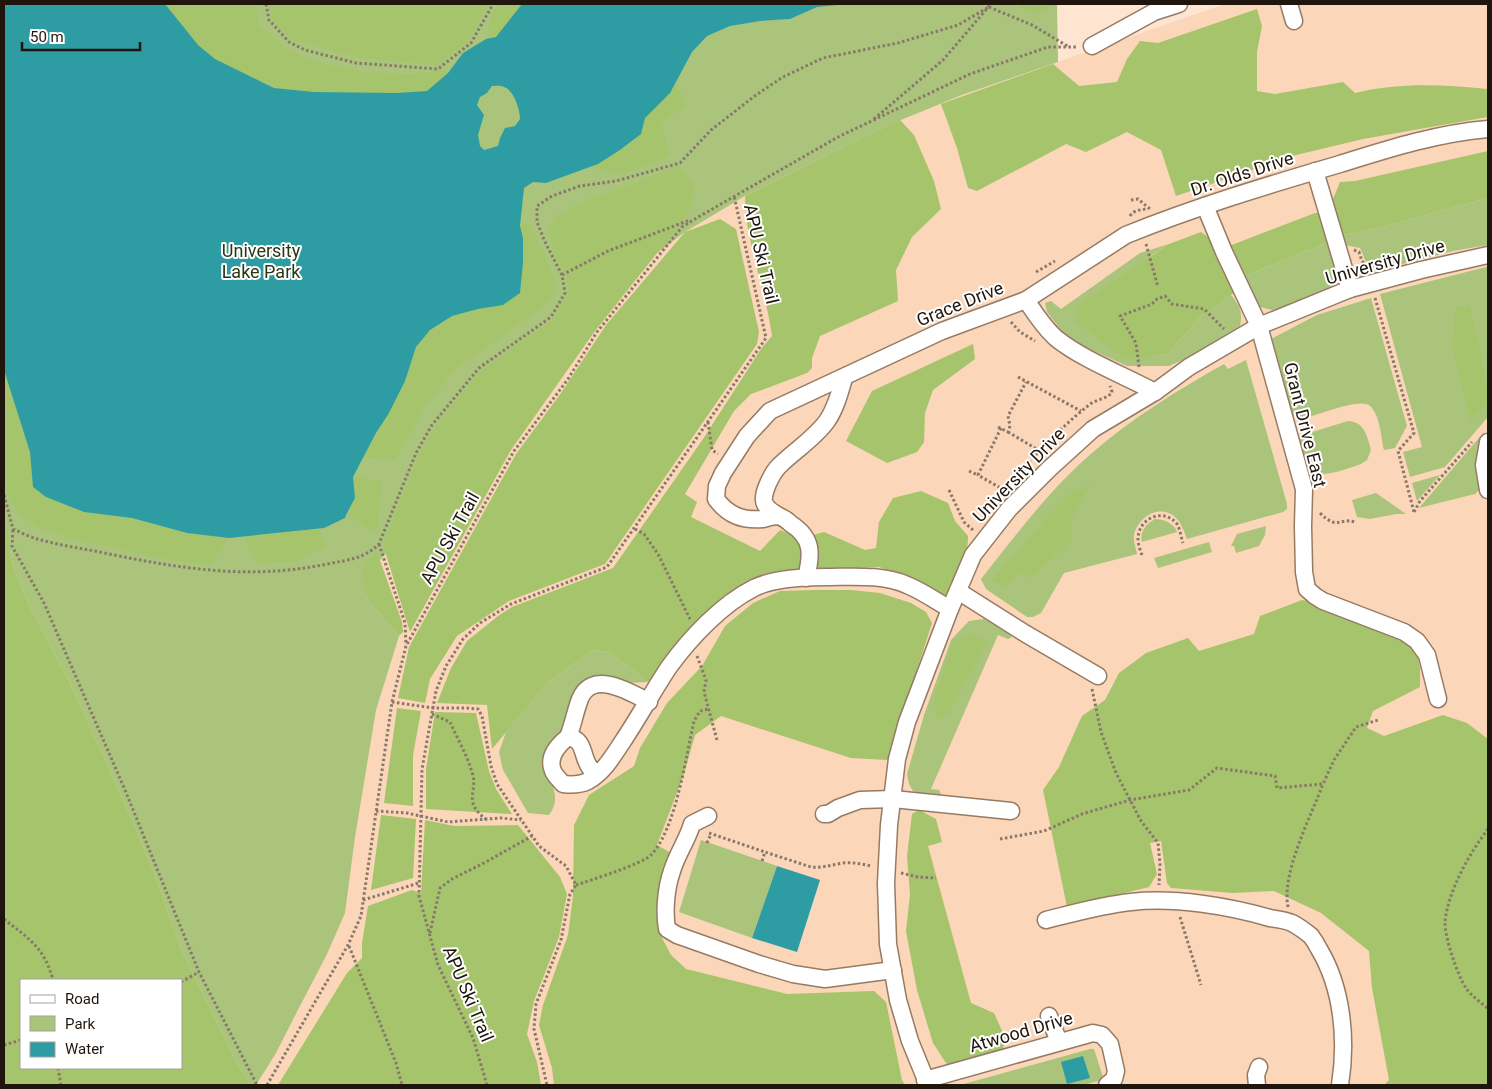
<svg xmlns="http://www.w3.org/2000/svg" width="1492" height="1089" font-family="Roboto,sans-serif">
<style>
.built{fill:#fbd6b8;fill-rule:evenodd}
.green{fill:#aac57b}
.forest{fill:#a5c46b;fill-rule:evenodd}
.water{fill:#2e9da3;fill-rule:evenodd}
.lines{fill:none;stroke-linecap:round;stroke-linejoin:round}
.minor-casing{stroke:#967b64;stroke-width:19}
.path{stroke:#89786a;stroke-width:3;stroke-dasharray:2.5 2.5;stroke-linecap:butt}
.minor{stroke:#fff;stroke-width:16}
.labels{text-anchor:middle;stroke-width:4;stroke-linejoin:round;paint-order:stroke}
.street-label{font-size:18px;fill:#1f150c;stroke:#fff}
.park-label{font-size:18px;fill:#2a3611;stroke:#fff}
</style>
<rect width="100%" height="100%" fill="#fee5d1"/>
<path class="built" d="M1225,4H1488V1085H4V552L572,317L685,232L745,196L884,127L962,95ZM21,980H181V1068H21Z"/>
<g class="green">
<path d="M4,4H1057L1058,62L962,95L884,127L745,196L685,232L572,317L394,545L369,572L366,595L371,604L399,636L376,710L355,837L345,913L327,954L301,1004L276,1053L256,1085H250L237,1064L181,949L153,870L124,802L69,681L30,607L14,569L10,550L4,552Z"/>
<path d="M1488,198V245L1453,251L1375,271L1371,264L1366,262L1360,248L1344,245L1343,235L1382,227Z"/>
<path d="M1329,242L1339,277L1335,286L1277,309L1272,310L1256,306L1245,276Z"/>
<path d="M1169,244L1150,256L1123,357H1152L1168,354L1200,317L1231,295C1240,306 1243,312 1240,326L1183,360L1169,366H1127L1068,339L1047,312L1045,303L1051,301L1061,309L1140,253Z"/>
<path d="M1486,267H1488V417L1445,467L1410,477L1403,452L1422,447L1380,294Z"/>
<path d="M1371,298L1407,426L1395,448L1384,450C1381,437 1380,415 1370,406C1360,397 1320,415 1307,417C1302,418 1297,416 1292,415L1269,340L1317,315Z"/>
<path d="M1246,360L1287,504V509L1283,512L1187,539C1184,532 1182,524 1176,518C1161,503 1138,516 1134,535C1133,541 1136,548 1137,554L1064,573L1041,613L1033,617H1027L986,589L981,579C1015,536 1051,488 1092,453C1132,418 1178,390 1224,364L1228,369Z"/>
<path d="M1348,421C1365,422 1367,436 1371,450L1367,460L1361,464C1348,468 1315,483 1307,466C1303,457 1301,445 1299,436Z"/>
<path d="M1484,432L1479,459L1482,487L1475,494L1419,508Z"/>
<path d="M1440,475L1417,501L1412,483Z"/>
<path d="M1376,493L1406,514H1396L1370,519L1357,517L1352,500Z"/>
<path d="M1155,519C1164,519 1174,523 1177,532L1142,542C1139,532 1146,524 1155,519Z"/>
<path d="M1266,526L1265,535L1259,546L1236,553L1234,546H1231L1237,534Z"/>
<path d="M1209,542L1212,552L1158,568L1154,558Z"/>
<path d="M984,619L1001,627L1011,634V638L1008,639L998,635L931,789L939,790L942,796L924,797L913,791L909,784L907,774L924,715L951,640L969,621Z"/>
<path d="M594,650L609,652L648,682L627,683L596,682L549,776C555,790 559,802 549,815L528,813L503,770L499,752L506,732L549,681Z"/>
<path d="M701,840L777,866L752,938L679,912Z"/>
<path d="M1090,1049H1094L1095,1052L1103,1077L1098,1081L1084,1085H960Z"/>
</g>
<g class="forest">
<path d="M165,4H256L258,24L283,46L311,61L370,73L413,74L444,70L448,73L427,91L397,93L314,92L274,88L215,59L198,45Z"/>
<path d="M269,4H488L470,40L438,65L361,58L292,40L272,21Z"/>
<path d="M497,4H522L496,37L486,39L491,18Z"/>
<path d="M1020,4H1057L1035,14L1020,7Z"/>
<path d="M1257,9L1262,26L1257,52V91L1275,94L1343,82L1355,93C1402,82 1441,85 1488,89V117L1363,139L1296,155L1176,196L1161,150L1127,132L1086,152L1066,144L977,191L968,188L957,148L941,104L1053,64L1079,86L1117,82L1127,59L1140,41L1158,43Z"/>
<path d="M674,86L678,88L686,103L661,125L670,156L621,175L590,167C604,161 629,147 639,135C643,131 642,122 646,117C654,106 667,99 674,86Z"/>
<path d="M900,120L914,135L934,181L941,209L912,237L896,270L898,301L820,336L812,358V368L807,373L751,394L734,411L685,494L697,502L691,517L760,551L780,530L799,538L803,545V570L766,574L740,588L687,637L648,682L609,652L594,650L549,681L492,749L487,705L437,703L451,668L467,641L498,616L512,607L613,568L703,439L761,349L772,336C766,290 745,241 745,196L884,127Z"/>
<path d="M1488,151V198L1382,227L1343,235L1333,199L1340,182L1355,181Z"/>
<path d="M679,165L694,186L691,208L677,228L595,331L511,450L410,632L383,545L419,455L434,428L482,370L554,319L568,295V285L564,271L554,253L548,231L557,215L591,198L633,184Z"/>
<path d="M1315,213H1318L1321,217L1329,242L1245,276L1240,275L1229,246Z"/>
<path d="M720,219L736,229L759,332L757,344L605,564L509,601L457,636L430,679L425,703L398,698L409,647L516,454L561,393L606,325L685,232Z"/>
<path d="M528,223C540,244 551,266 557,290L542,308L457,368L426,405L395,459L363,458L389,413L405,381L416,347L430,330L452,316L478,309L503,305L520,293C523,271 525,248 520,226Z"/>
<path d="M1201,232L1208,237L1234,293L1200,317L1168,354L1152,357H1123L1098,340L1076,321V312L1082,302L1169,244Z"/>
<path d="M1470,305L1488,389V403L1470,421L1452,348L1456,306Z"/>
<path d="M973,344L975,359L933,390L925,413L924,442L917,452L887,463L846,441L872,391Z"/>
<path d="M4,370L30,452L34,487L132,518L187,533L227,538L212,564L170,560L70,538L40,528L19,514L7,492L4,477Z"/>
<path d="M353,477L382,481L378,527L369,530L347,513L355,498Z"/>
<path d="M1091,484L1072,519V541L1031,578L1018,573L1007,587L992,580L1049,515L1071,493Z"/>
<path d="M921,491L948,503L955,521L968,536L967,557L955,583L946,597L912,579L879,567L812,570L813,535L824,532L865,550L876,548L879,522L893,498Z"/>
<path d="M4,523L14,569L30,607L69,681L124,802L153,870L181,949L237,1064L250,1085H4ZM21,980H181V1068H21Z"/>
<path d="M318,529L326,546L296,561L257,563L248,548L246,537Z"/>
<path d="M377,552L402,622L403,632L399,636L371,604L366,595L362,571L365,562Z"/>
<path d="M814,590H851L880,593L911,603L926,612L932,623L888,760L851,758L721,716L695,735L684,774L657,845L671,853L662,902L660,934L671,955L686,969L787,994L874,991L886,1002L902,1080L905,1085H554L552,1068L539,1025L543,1005L568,935L573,896L574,825L589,795L634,766L640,748L667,703L702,666L725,626L753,603L780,591Z"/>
<path d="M1302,600L1313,602L1393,632L1417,652L1420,668V687L1373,711L1367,728L1384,736L1443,715L1467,723L1488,739V1085H1384L1389,1080L1372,988L1369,951L1321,913L1274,891L1233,893L1171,888L1167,883L1161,841L1150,843L1157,874L1149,887L1067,907L1043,790L1059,767L1082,716L1105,700L1119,673L1146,653L1188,638L1199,651L1254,634L1260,616Z"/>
<path d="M971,633L987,641L949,713L936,719L935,696L953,642Z"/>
<path d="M397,708L421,711L413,755V806L384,803Z"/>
<path d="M435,712L476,713L489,771L496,789L512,814L426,809V769Z"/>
<path d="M919,810L936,819L942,842L928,846L971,1003L994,1013L1006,1040L1002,1051L948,1066L933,1043L917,990L906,931L910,894L907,856L912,814Z"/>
<path d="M381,815L416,819L413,878L371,890Z"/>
<path d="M425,820L454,826L518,825L560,877L567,894L559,937L534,1001L527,1034L537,1062L541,1085H278L347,973L362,958V943L368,906L412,890L421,893Z"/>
</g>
<g class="water">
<path d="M4,4H165L198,45L215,59L274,88L314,92L397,93L427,91L448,73L463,53L486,39L496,37L522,4H847L817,7L790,19L760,21L730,26L707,36L692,52L670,93L645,118L641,134L620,150L598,164L546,183L533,182L524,188L520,226L523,238V263L520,293L503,305L478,309L452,316L430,330L416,347L405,381L389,413L376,433L353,477L355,498L347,513L345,518L324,528L229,538L187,533L132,518L84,512L46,497L33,487L30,452L4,370ZM492,86C495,86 501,85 504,87C514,90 520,110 520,119L515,126L505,128L500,138L498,146L484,150L480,146L478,135L484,115L477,105L480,97L487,93Z"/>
<path d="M777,866L820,880L797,952L752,938Z"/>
<path d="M1083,1056L1090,1078L1067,1084L1061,1062Z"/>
</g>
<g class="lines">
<g class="minor-casing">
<g id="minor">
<path d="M1289,4L1294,21"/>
<path d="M1092,46L1154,12L1179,4"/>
<path d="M1315,171L1350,289"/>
<path d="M1205,206L1224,252L1259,326L1304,489L1303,526L1304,572L1307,589L1315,596L1323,601L1404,632L1417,641L1427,655L1438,699"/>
<path d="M1026,300L1126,235C1195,207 1268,185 1340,164C1388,149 1438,133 1488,129"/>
<path d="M1488,442L1484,465L1488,490"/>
<path d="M779,516C774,513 767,509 765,504C760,495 773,472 779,466C795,450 814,439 827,421C836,408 840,392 844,378"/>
<path d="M806,578C812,554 813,538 791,524C788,521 782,517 778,516C773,516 767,518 763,519C742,521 728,515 716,499L717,486L723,473L747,436L770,411L942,331L1026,300C1035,313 1044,328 1057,339C1082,359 1125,376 1155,392"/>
<path d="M958,591L1026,634L1098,676"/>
<path d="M568,737C573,725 575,712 580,699C592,669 630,692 649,702"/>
<path d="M599,773C598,773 592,769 591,769C581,758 586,739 568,737C558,745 547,757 553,771C555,776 560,780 563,784C572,785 580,785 588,781C604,772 613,756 623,741C639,717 653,691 669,667C690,638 722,604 754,588C774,578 803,577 825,577C852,577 882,574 907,585C922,591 936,601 950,609"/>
<path d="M824,814H828L838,808L860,800L893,799L1011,811"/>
<path d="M708,816L692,824C687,841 677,854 672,871C666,888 664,911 667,929L677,935L759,964L793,974L825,979L893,970"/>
<path d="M1046,920C1074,913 1102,905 1131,902C1175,897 1228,906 1270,918C1277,919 1286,920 1292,923C1298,926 1306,932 1311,936C1314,940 1317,945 1319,949C1343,989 1347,1041 1340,1085"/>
<path d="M1049,1016L1059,1042"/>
<path d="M925,1080L1093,1033L1102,1035L1110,1044L1116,1071L1114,1079L1107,1085"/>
<path d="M928,1085L910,1041L898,1000L888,944L886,883L889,825L897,759L907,722L950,609L973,555L1009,509L1049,469L1093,429L1155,392L1189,367L1259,326L1350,289L1421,270L1488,255"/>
<path d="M1257,1085L1256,1075L1259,1067"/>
</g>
</g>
<g class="path">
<path d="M266,4L269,20L289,42L305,50L356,63L438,69L471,43L493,4"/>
<path d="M989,7L1032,25L1069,47"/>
<path d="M874,119L943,60L991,4"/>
<path d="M1131,200L1138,199L1150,209"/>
<path d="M1130,216C1134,210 1140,210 1146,209"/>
<path d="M1146,244L1158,287"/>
<path d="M1354,250L1359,252L1362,261L1368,268"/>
<path d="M1036,272L1055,261"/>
<path d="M562,275L608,251L690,220"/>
<path d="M1375,298L1414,433L1398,451L1414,512"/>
<path d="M1011,322L1020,332L1035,341"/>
<path d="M1139,367L1136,343L1120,316L1152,304L1157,299L1165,296L1172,304L1204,309L1224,329"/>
<path d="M1018,377L1081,411"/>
<path d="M708,422L712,450L718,454"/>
<path d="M998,427L1008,432L1010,426L1008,416L1026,382"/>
<path d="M1001,428L978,475L1004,490"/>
<path d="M1008,432L1040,451"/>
<path d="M969,471L978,475"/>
<path d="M1012,481C1036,454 1061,427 1089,405C1096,399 1108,399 1112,392L1110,386"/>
<path d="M949,490L964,522L973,530"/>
<path d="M4,495L13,529C22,533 32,538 41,540C63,546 86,549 109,554C183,569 251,580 327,564C347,560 364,559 379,544L416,453L432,425L479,368L551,317L565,293L562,275L545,242L537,222V206L552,196L580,186L616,181L680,163L711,130L756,95L783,77L823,58L898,43L958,25L989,7"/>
<path d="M1414,512L1420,501L1472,442"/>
<path d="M1320,513C1338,531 1339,517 1355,522"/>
<path d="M635,529L644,534L658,554L690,619"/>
<path d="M13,530L12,546L44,603L125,790L199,972L257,1085"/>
<path d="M379,544L405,623L406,645"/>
<path d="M1142,555C1140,550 1138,544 1138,539C1138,518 1164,507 1177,524C1180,529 1181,537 1183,543"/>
<path d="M697,656L706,680L704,692L717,740"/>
<path d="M1092,689L1101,732L1116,773L1141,821L1158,843L1160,864L1159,885"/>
<path d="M392,702L433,708H467L478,709L482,716L491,766L497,784L539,846L566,866L576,885L570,894L561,940L536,1004L534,1029L547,1085"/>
<path d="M432,714L450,722C457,738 467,755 472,772C479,792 461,801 487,820"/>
<path d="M376,811L407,813L448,822L501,818L521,820"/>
<path d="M1488,829C1469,854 1448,891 1445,922C1444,935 1458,977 1466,988C1471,996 1481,1002 1488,1009"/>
<path d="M709,833L765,852"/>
<path d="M1000,839L1044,831L1082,814L1130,800L1189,790L1217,768L1275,776L1277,788L1323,784L1334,760L1356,727L1378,720"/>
<path d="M707,843L711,834"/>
<path d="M762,861L765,852L811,867C822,868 832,865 843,863C853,862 862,864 871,866"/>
<path d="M901,873L918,877L936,878"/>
<path d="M576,885C591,880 642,864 651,855C676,829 686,756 694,721L700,711L708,709"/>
<path d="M363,900L419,883"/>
<path d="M1288,907C1281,874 1311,816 1323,784"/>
<path d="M1180,917L1201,985"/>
<path d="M4,919C29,939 44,947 53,980"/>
<path d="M430,933L440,888L452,879L484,863L532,836"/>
<path d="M349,946L396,1063L402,1085"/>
<path d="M181,982L199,972"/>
<path d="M4,1045L21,1040"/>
<path d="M58,1068L61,1085"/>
<path d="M267,1085L348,945L361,916L392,702L406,646L514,451L568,379L597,332L682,227L700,216L838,137L970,74L1048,47H1078"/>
<path d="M487,1085L473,1038L438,965L419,896L422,769L436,691L446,666L463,639L480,623L511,604L607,567L766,338L734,196"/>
</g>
<use href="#minor" class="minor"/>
</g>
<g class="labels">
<g class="street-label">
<text transform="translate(1242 174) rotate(-18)" y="6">Dr. Olds Drive</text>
<text transform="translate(761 254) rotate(77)" y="6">APU Ski Trail</text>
<text transform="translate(1385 262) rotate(-16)" y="6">University Drive</text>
<text transform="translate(960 304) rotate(-22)" y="6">Grace Drive</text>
<text transform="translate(1305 425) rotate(76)" y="6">Grant Drive East</text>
<text transform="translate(1019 475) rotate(-46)" y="6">University Drive</text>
<text transform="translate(450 538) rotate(-61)" y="6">APU Ski Trail</text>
<text transform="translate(468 994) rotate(67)" y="6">APU Ski Trail</text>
<text transform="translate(1021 1032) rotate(-16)" y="6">Atwood Drive</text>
</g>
<g class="park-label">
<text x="261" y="257">University<tspan x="261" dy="21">Lake Park</tspan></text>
</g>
</g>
<rect width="1492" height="1089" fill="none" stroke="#1f150c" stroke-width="10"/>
<rect x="20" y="979" width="162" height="90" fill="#ffffff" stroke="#a5a19e"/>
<rect x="30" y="995" width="25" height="8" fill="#ffffff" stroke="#a5a19e"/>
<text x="65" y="1004" font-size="15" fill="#1f150c">Road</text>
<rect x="30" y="1016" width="25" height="15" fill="#aac57b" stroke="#a5a19e"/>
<text x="65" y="1029" font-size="15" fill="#1f150c">Park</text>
<rect x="30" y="1042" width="25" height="15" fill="#2e9da3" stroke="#a5a19e"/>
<text x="65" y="1054" font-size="15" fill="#1f150c">Water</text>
<path d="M22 42v8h118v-8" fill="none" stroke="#1f150c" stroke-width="2.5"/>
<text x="30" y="42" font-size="15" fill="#1f150c" stroke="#ffffff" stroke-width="4" paint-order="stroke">50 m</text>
</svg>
